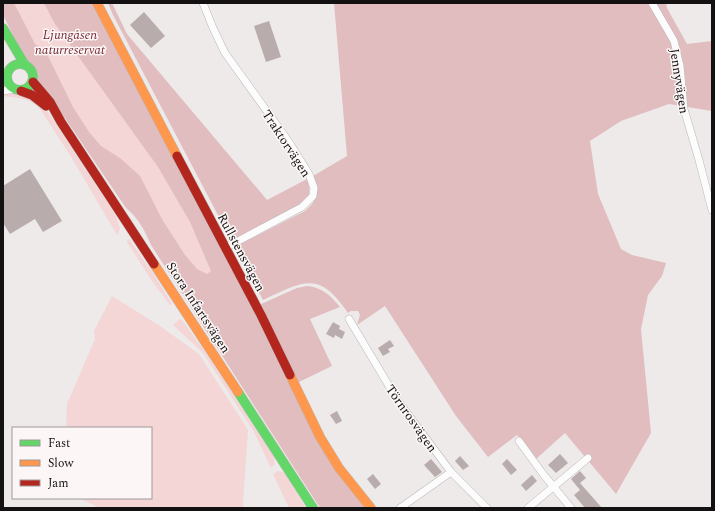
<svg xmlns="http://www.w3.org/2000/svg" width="715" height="511" font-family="Spectral,serif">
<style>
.green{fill:#f4d6d7}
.forest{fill:#e1bdbf}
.building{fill:#b9acad}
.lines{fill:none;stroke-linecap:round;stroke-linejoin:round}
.street-casing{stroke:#bab8b8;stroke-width:8}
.fast-casing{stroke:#bab8b8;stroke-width:10}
.slow-casing{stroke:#bab8b8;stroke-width:10}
.jam-casing{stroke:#bab8b8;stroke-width:10}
.street{stroke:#fcfcfc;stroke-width:7}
.fast{stroke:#63d668;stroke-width:9}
.slow{stroke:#ff974d;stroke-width:9}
.jam{stroke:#b3261e;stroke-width:9}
.labels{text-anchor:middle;stroke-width:3;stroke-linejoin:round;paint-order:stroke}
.park-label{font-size:13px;font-style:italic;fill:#772c33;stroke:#fcf6f6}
.street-label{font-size:13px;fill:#131111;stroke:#fcf6f6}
</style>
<rect width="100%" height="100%" fill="#eeeaea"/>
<g class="green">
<path d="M9,3H91L256,312L215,339Z"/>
<path d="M3,93C19,92 30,98 44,106L116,216L120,229L117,235L70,155L40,109C30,98 17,98 3,96Z"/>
<path d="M129,239L153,273L172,304L170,305L152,281L127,242V240Z"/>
<path d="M112,296L160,326L199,354L248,430L243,504L244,508H100L79,498H151V428H49L66,427L67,404L95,339L94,331Z"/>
<path d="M179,319L182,320L202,347L274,457L275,464L271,468L254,432L203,353L173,325Z"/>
<path d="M278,471L284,472L306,508H289L273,474Z"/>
</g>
<g class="forest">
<path d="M3,3H14L35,44L45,50L73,107L89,132L101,146L120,158L140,176L163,221L185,255L197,269L207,274L211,271L190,222L158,167L55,24L44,3H94L258,316L324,449L367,508H320L151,245C144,229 139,219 126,208L52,99L40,85L32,65L25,60L3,15Z"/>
<path d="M108,3H112L127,34L267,200L307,179C310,188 311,194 305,202L235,239L230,238L113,15Z"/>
<path d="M334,3H666L667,8L687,44L712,41V111L669,104L621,121L590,141L598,194L621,249L632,255L666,263L662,276L648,295L641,329L651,433L616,494L565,433L536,459L517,435L488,457L456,416L385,306L357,325L360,315L358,311H351L348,313C319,270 304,281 263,300L236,249L238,245L305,211C319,199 318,193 313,176L347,156Z"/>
<path d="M307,286C322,287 331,296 340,307L310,319L332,366L297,383L259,305L297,288Z"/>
</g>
<g class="building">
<path d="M144,12L165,36L151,48L130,25Z"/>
<path d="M269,21L281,57L266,62L254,26Z"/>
<path d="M30,169L62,221L43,232L35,219L10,234L3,223V186Z"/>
<path d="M333,322L340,326L339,329L345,332L342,339L335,335L334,338L326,334Z"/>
<path d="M390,340L394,346L388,349L390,352L383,356L378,348Z"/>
<path d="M337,411L342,421L336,424L330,415Z"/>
<path d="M560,454L568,463L556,473L548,465Z"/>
<path d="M460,456L469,466L463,470L455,461Z"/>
<path d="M431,459L442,472L435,477L424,465Z"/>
<path d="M507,459L517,470L511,475L502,464Z"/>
<path d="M580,471L586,478L580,483L602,508H585L574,495L580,490L571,479Z"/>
<path d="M373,474L381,484L375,489L367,479Z"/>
<path d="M532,475L537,481L526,491L521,485Z"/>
</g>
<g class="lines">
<g class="street-casing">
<g id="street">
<path d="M203,3L213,28L225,53L289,142L309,174L314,188L313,196L302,207L225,248"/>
<path d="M652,3L674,41L680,66L684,109L699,160L712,210"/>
<path d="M3,79L8,72"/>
<path d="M3,91L16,89"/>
<path d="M349,319L398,401L451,472L487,508"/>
<path d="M519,441L543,474L571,508"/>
<path d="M400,508L451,472"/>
<path d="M528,508L588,458"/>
</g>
</g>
<g class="fast-casing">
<g id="fast">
<path d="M3,28L25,65"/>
<circle cx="20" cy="77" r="13"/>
<path d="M238,392L313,508"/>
</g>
</g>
<g class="slow-casing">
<g id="slow">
<path d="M97,3L177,156"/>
<path d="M154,264L238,392"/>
<path d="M290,375L320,437L339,468L371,508"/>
</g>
</g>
<g class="jam-casing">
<g id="jam">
<path d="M33,82L50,102L61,122L154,264"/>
<path d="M21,91L32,95L46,106"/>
<path d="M177,156L261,315L290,375"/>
</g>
</g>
<use href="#street" class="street"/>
<use href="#fast" class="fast"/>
<use href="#slow" class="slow"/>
<use href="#jam" class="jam"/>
</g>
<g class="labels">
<g class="park-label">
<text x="70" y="39">Ljungåsen<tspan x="70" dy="15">naturreservat</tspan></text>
</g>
<g class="street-label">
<text transform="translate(680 81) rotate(81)" y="5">Jennyvägen</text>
<text transform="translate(287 143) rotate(57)" y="5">Traktorvägen</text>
<text transform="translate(242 252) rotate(62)" y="5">Rullstensvägen</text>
<text transform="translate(199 307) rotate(57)" y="5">Stora Infartsvägen</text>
<text transform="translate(412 418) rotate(55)" y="5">Törnrosvägen</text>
</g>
</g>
<rect width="715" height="511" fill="none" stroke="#131111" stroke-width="8"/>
<rect x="12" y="427" width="140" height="72" fill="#fcf6f6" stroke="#9f9a9a"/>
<rect x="20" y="440" width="20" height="6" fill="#63d668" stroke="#9f9a9a"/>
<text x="48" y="447" font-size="12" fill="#131111">Fast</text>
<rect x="20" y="460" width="20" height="6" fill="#ff974d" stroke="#9f9a9a"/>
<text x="48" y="467" font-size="12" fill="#131111">Slow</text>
<rect x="20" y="480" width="20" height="6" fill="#b3261e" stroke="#9f9a9a"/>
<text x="48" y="487" font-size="12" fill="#131111">Jam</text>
</svg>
